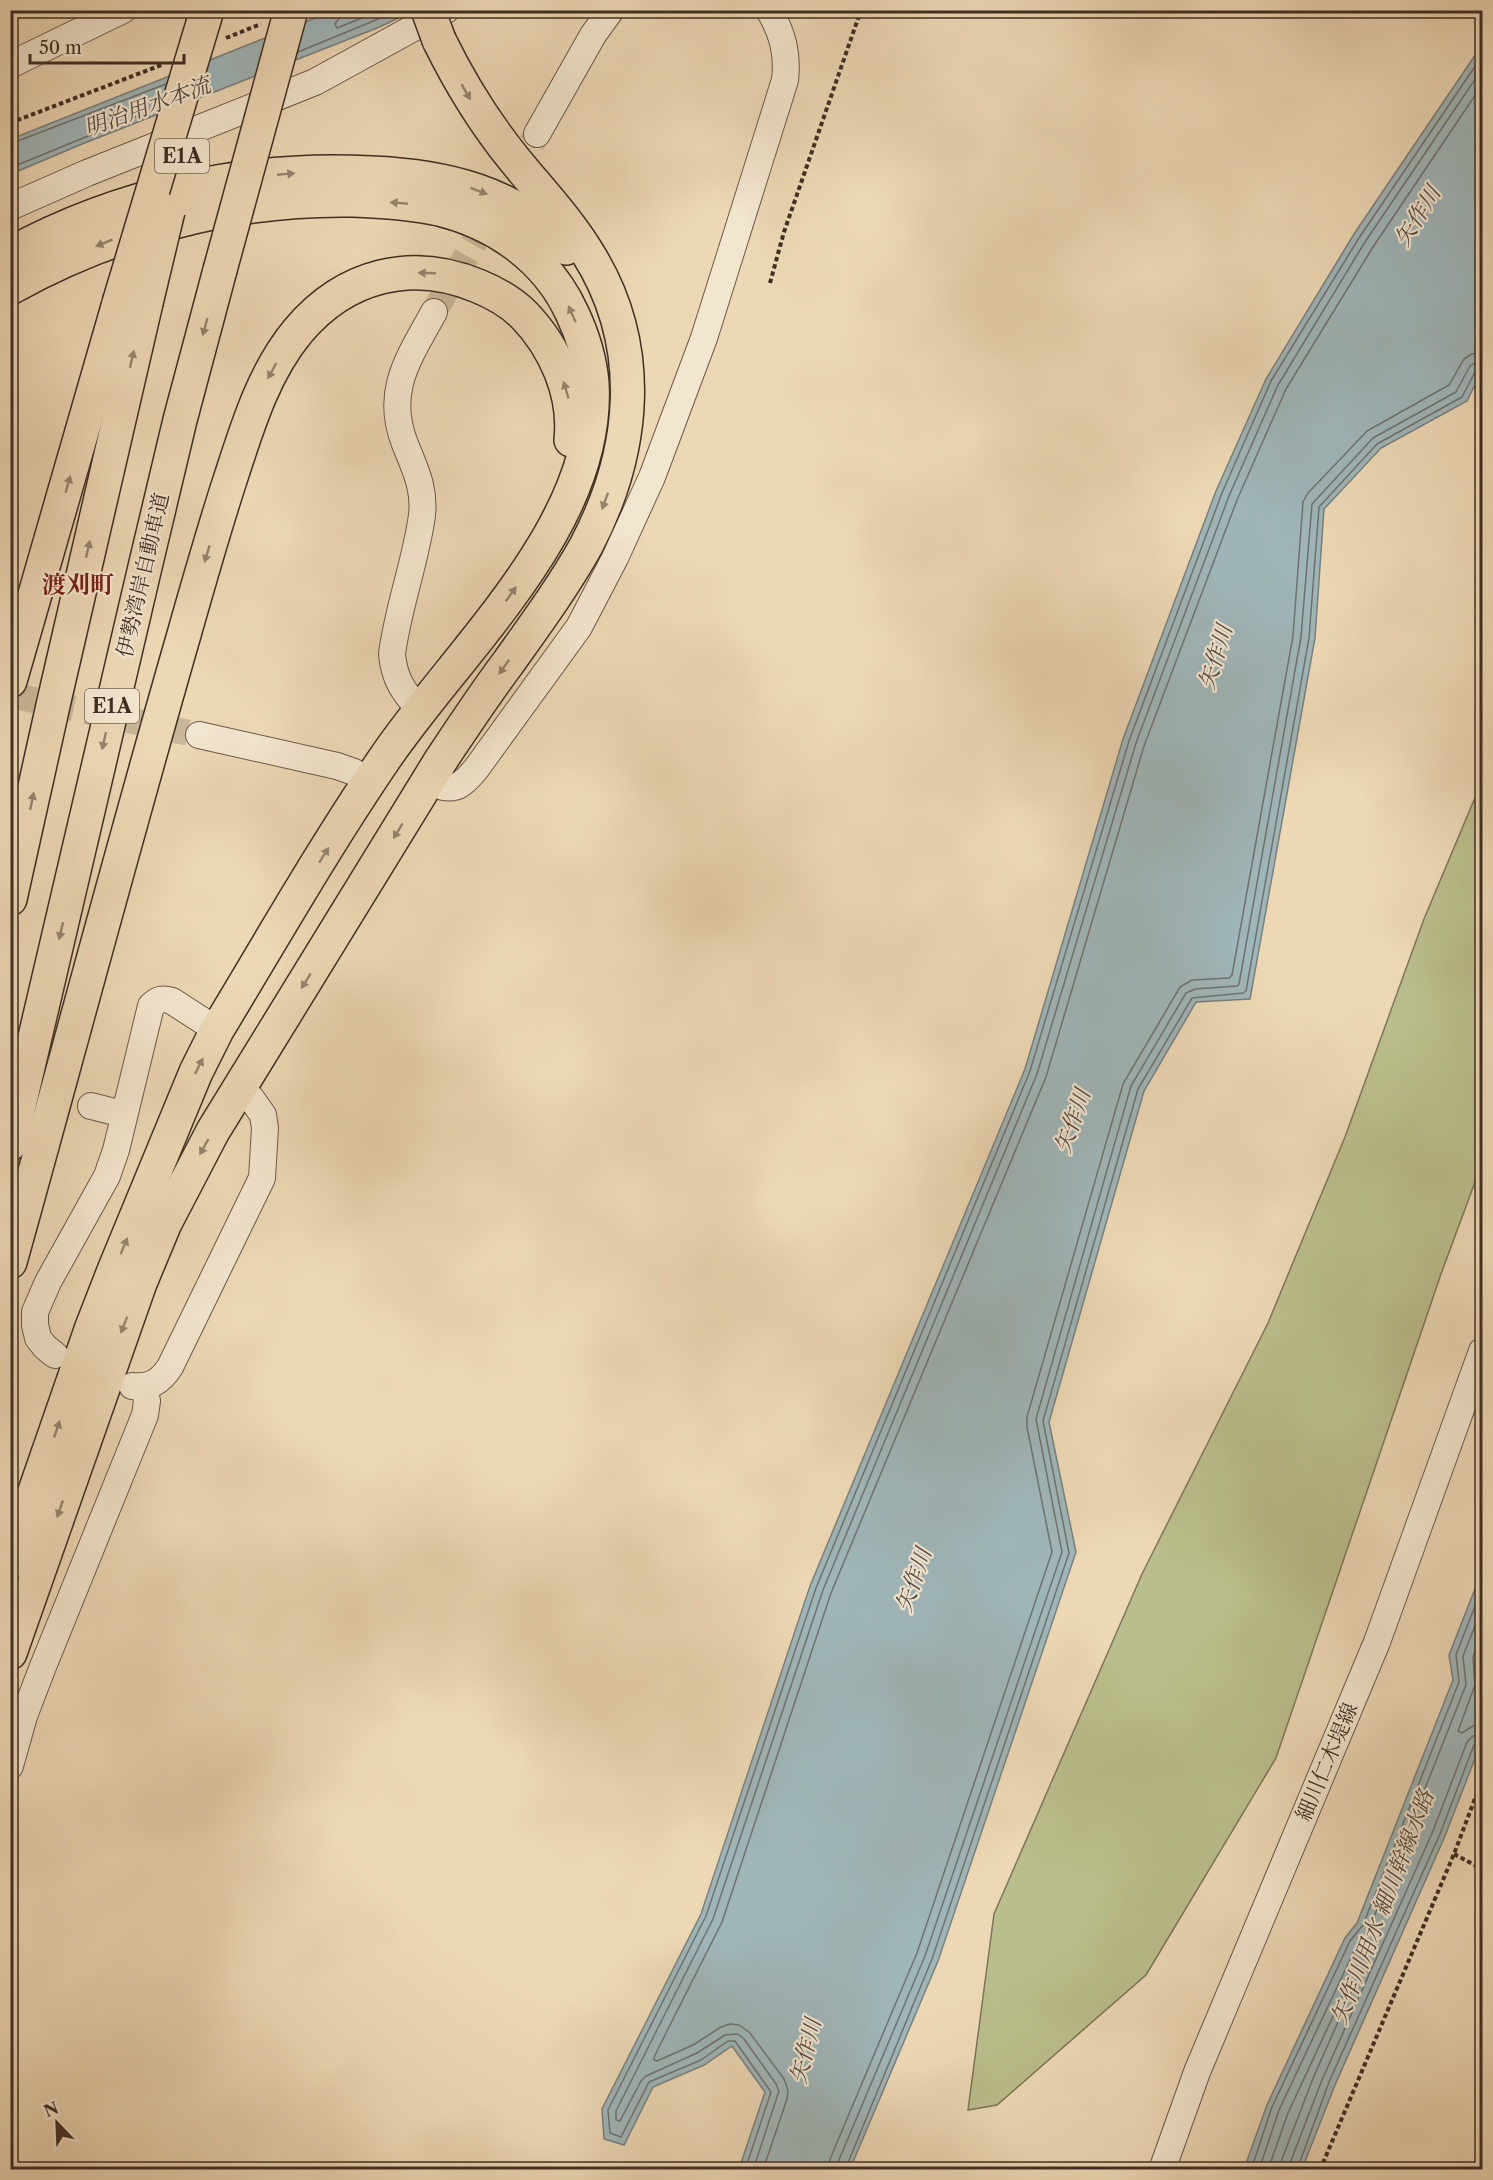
<svg xmlns="http://www.w3.org/2000/svg" width="1493" height="2180" font-family="'Libre Caslon Text','Noto Serif JP',serif">
<style>
.green{fill:#babe8c;stroke:#7c7659;stroke-width:1.5}
.water{fill:#9fb6b9;stroke:#79807e;stroke-width:1.5}
.lines{fill:none;stroke-linecap:round;stroke-linejoin:round}
.shore{stroke:#6f7270;stroke-width:1.5}
.minor-tunnel{stroke:#cab698;stroke-width:26;stroke-dasharray:26 13;stroke-linecap:butt}
.minor-casing{stroke:#6a584a;stroke-width:28}
.highway-casing{stroke:#3f2e26;stroke-width:36}
.path{stroke:#3f2e26;stroke-width:4;stroke-dasharray:4.5 3;stroke-linecap:butt}
.minor{stroke:#f3e6cf;stroke-width:26}
.highway{stroke:#edd8b5;stroke-width:33}
.highway-bridge-casing{stroke:#3f2e26;stroke-width:36;stroke-linecap:butt}
.highway-bridge{stroke:#edd8b5;stroke-width:33}
.oneway{fill:#96836e}
.labels{text-anchor:middle;stroke-width:4.5;stroke-linejoin:round;paint-order:stroke}
.shield{fill:#f3e6cf;stroke:#756559;stroke-width:1.5}
.shield-label{font-size:20px;font-weight:bold;fill:#3f2e26}
.street-label{font-size:21px;fill:#3f2e26;stroke:#f3e6cf}
.water-label{font-size:22px;font-style:italic;fill:#524943;stroke:#f3e6cf}
.quarter-label{font-size:24px;font-weight:bold;fill:#7a1f14;stroke:#f3e6cf}
</style>
<rect width="100%" height="100%" fill="#edd8b5"/>
<filter id="stains"><feTurbulence type="fractalNoise" baseFrequency=".00333" numOctaves="4"/><feColorMatrix values="0 0 0 0 .2 0 0 0 0 .09 0 0 0 0 .02 0 0 0 .5 -.17"/></filter>
<radialGradient id="worn" r=".72"><stop offset=".6" stop-color="#630" stop-opacity="0"/><stop offset="1" stop-color="#630" stop-opacity=".3"/></radialGradient>
<path class="green" d="M1482,781V1163L1441,1274L1276,1758L1146,1975L997,2105L968,2110L994,1914L1142,1574L1268,1323L1345,1137L1424,919Z"/>
<g class="water">
<path d="M333,11H414L377,28L82,144L11,174V139Z"/>
<path d="M1482,45V370L1467,401L1381,448L1324,509L1315,638L1250,999L1196,1002L1144,1091L1049,1422L1076,1552L938,1961L850,2169H739L765,2092L732,2046L704,2065L653,2087L624,2145L604,2139L602,2109L701,1914L810,1586L1025,1069L1123,739L1216,491L1266,379L1354,234Z"/>
<path d="M1482,1571V1740L1445,1836L1335,2085L1302,2169H1244L1267,2105L1345,1938L1357,1923L1453,1680L1449,1655Z"/>
</g>
<g class="lines">
<g class="shore">
<path d="M341,10L340,17L335,24L337,28L382,10"/>
<path d="M298,52L400,10"/>
<path d="M10,144L166,84"/>
<path d="M10,168L159,107"/>
<path d="M1482,1632L1473,1657L1475,1685L1458,1731L1462,1733L1473,1726L1482,1724"/>
<path d="M745,2170L771,2092L735,2041H728L701,2060L649,2082L621,2137L610,2133L608,2110L706,1916L816,1588L1030,1071L1129,741L1222,493L1271,381L1359,238L1482,56"/>
<path d="M753,2170L779,2091L776,2084L744,2039L738,2034L725,2035L697,2053L646,2076L641,2081L620,2121L616,2120V2111L713,1919L823,1590L1037,1074L1136,743L1229,496L1278,385L1365,242L1482,69"/>
<path d="M763,2170L787,2099L788,2090L784,2079L750,2033L739,2025L730,2024L721,2027L693,2045L657,2061L654,2060V2057L722,1922L831,1593L1046,1077L1144,746L1237,500L1286,389L1373,247L1482,85"/>
<path d="M828,2170L830,2159L917,1953L1052,1552L1027,1427V1417L1123,1084L1180,987L1192,980L1229,978L1232,975L1293,636L1303,502L1308,493L1367,431L1449,385L1464,359L1472,354L1482,352"/>
<path d="M837,2170L838,2162L925,1956L1062,1552L1036,1419L1131,1086L1186,993L1195,989L1237,986L1239,984L1301,637L1312,504L1373,438L1456,392L1470,366L1476,362L1482,361"/>
<path d="M845,2170L932,1959L1069,1553L1043,1421L1138,1089L1192,998L1243,993L1246,991L1309,638L1319,507L1377,444L1462,397L1475,372L1482,369"/>
<path d="M1251,2170L1272,2107L1350,1941L1363,1925L1459,1682L1456,1655L1482,1588"/>
<path d="M1259,2170L1279,2110L1357,1945L1370,1927L1466,1685L1463,1656L1482,1608"/>
<path d="M1268,2170L1288,2113L1348,1984L1352,1982L1354,1986L1314,2076L1282,2159L1280,2170"/>
<path d="M1289,2170L1290,2163L1322,2080L1433,1831L1467,1742L1473,1736L1482,1733"/>
<path d="M1297,2170L1329,2082L1440,1834L1474,1745L1478,1742L1482,1741"/>
</g>
<g class="minor-tunnel">
<path d="M434,312L537,134"/>
<path d="M10,695L199,735"/>
</g>
<g class="minor-casing">
<g id="minor">
<path d="M10,65L123,10"/>
<path d="M537,134L593,35L611,10"/>
<path d="M10,207L87,173L315,82L446,10"/>
<path d="M420,710C403,692 394,678 392,654C398,607 416,561 422,515C425,488 415,469 405,444C384,391 409,358 434,312"/>
<path d="M199,735L337,766L354,772L369,782"/>
<path d="M428,782C453,792 459,789 476,769L579,627L615,558L652,477L704,338L785,80C788,54 783,34 769,10"/>
<path d="M91,1106L123,1114"/>
<path d="M55,1355L45,1347L38,1338L35,1325V1312L48,1282L107,1176L116,1150L151,1006C158,999 162,998 172,1001L217,1030"/>
<path d="M132,1386C150,1388 160,1382 170,1367L262,1178L265,1128L263,1115L251,1098L239,1091"/>
<path d="M10,1766L24,1716L42,1669L145,1415L147,1401L144,1387"/>
<path d="M1162,2170L1197,2072L1377,1642L1482,1351"/>
</g>
</g>
<g class="highway-casing">
<g id="highway">
<path d="M10,254C120,194 247,166 371,173C444,176 515,192 566,248"/>
<path d="M10,288C114,230 234,198 352,200C381,201 411,203 439,209C496,223 547,258 572,313C582,334 590,359 592,383C601,524 459,649 385,758C325,846 272,939 217,1030L196,1072L115,1268L92,1327L10,1563"/>
<path d="M10,681L119,303"/>
<path d="M10,899L54,701L146,303"/>
<path d="M10,1144L145,567L180,420L220,270"/>
<path d="M10,1262C68,1054 123,846 183,638C198,585 213,532 230,480C247,428 263,373 298,331C345,275 412,258 478,286C495,293 511,302 524,315C555,347 576,394 571,440"/>
<path d="M10,1653L140,1283L165,1223L213,1131L441,760C463,727 484,695 508,663C535,625 563,587 586,546C636,451 646,345 587,252C566,218 539,190 514,159C484,122 460,83 439,40"/>
</g>
</g>
<g class="path">
<path d="M226,38L261,24"/>
<path d="M10,123L164,64"/>
<path d="M770,283L784,232L861,10"/>
<path d="M1454,1854L1482,1869"/>
<path d="M1320,2170L1454,1854L1482,1780"/>
</g>
<use href="#minor" class="minor"/>
<use href="#highway" class="highway"/>
<g class="highway-bridge-casing">
<g id="highway-bridge">
<path d="M428,10L439,40"/>
<path d="M220,270L291,10"/>
<path d="M119,303L207,10"/>
<path d="M146,303L168,211"/>
</g>
</g>
<use href="#highway-bridge" class="highway-bridge"/>
</g>
<defs><path id="oneway-solid" d="M-6-.8H1V-3.2L6.5 0L1 3.2V.8H-6Z" transform="scale(1.5)"/></defs>
<g class="oneway">
<use href="#oneway-solid" transform="translate(466 92) rotate(60)"/>
<use href="#oneway-solid" transform="translate(286 174) rotate(-5)"/>
<use href="#oneway-solid" transform="translate(479 191) rotate(21)"/>
<use href="#oneway-solid" transform="translate(399 203) rotate(-175)"/>
<use href="#oneway-solid" transform="translate(104 243) rotate(158)"/>
<use href="#oneway-solid" transform="translate(427 273) rotate(-178)"/>
<use href="#oneway-solid" transform="translate(572 314) rotate(-114)"/>
<use href="#oneway-solid" transform="translate(205 327) rotate(105)"/>
<use href="#oneway-solid" transform="translate(132 359) rotate(-77)"/>
<use href="#oneway-solid" transform="translate(272 371) rotate(118)"/>
<use href="#oneway-solid" transform="translate(566 390) rotate(-106)"/>
<use href="#oneway-solid" transform="translate(68 484) rotate(-74)"/>
<use href="#oneway-solid" transform="translate(605 501) rotate(110)"/>
<use href="#oneway-solid" transform="translate(88 549) rotate(-77)"/>
<use href="#oneway-solid" transform="translate(207 554) rotate(107)"/>
<use href="#oneway-solid" transform="translate(511 594) rotate(-54)"/>
<use href="#oneway-solid" transform="translate(504 667) rotate(126)"/>
<use href="#oneway-solid" transform="translate(104 741) rotate(103)"/>
<use href="#oneway-solid" transform="translate(32 801) rotate(-78)"/>
<use href="#oneway-solid" transform="translate(398 831) rotate(121)"/>
<use href="#oneway-solid" transform="translate(324 855) rotate(-58)"/>
<use href="#oneway-solid" transform="translate(61 931) rotate(103)"/>
<use href="#oneway-solid" transform="translate(306 981) rotate(122)"/>
<use href="#oneway-solid" transform="translate(199 1066) rotate(-64)"/>
<use href="#oneway-solid" transform="translate(204 1147) rotate(119)"/>
<use href="#oneway-solid" transform="translate(124 1246) rotate(-68)"/>
<use href="#oneway-solid" transform="translate(124 1325) rotate(111)"/>
<use href="#oneway-solid" transform="translate(57 1429) rotate(-71)"/>
<use href="#oneway-solid" transform="translate(60 1509) rotate(109)"/>
</g>
<g class="labels">
<g class="shield">
<rect x="155" y="139" width="54" height="34" rx="4.5"/>
<rect x="85" y="689" width="54" height="34" rx="4.5"/>
</g>
<g class="shield-label">
<text x="182" y="163">E1A</text>
<text x="112" y="713">E1A</text>
</g>
<g class="street-label">
<text transform="translate(143 575) rotate(-77)" y="7">伊勢湾岸自動車道</text>
<text transform="translate(1327 1762) rotate(-67)" y="7">細川仁木堤線</text>
</g>
<g class="water-label">
<text transform="translate(147 106) rotate(-20)" y="8">明治用水本流</text>
<text transform="translate(1417 216) rotate(-58)" y="8">矢作川</text>
<text transform="translate(1215 657) rotate(-73)" y="8">矢作川</text>
<text transform="translate(1072 1121) rotate(-71)" y="8">矢作川</text>
<text transform="translate(913 1580) rotate(-71)" y="8">矢作川</text>
<text transform="translate(1382 1907) rotate(-69)" y="8">矢作川用水 細川幹線水路</text>
<text transform="translate(805 2051) rotate(-76)" y="8">矢作川</text>
</g>
<g class="quarter-label">
<text x="78" y="593">渡刈町</text>
</g>
</g>
<rect width="1493" height="2180" fill="none" stroke="#edd8b5" stroke-width="36"/>
<rect x="12" y="12" width="1469" height="2156" fill="none" stroke="#3f2e26" stroke-width="3"/>
<rect x="18" y="18" width="1457" height="2144" fill="none" stroke="#3f2e26" stroke-width="1.5"/>
<g transform="translate(57 2123) rotate(337)" stroke="#f3e6cf" stroke-width="4.5" paint-order="stroke">
<path d="M0-4.5L10 22L0 15L-10 22Z" fill="#3f2e26"/>
<text y="-9" font-size="16" font-weight="bold" text-anchor="middle" fill="#3f2e26">N</text>
</g>
<path d="M30 54v9h154v-9" fill="none" stroke="#3f2e26" stroke-width="3"/>
<text x="39" y="54" font-size="18" fill="#3f2e26" stroke="#f3e6cf" stroke-width="4.5" paint-order="stroke">50 m</text>
<rect width="100%" height="100%" filter="url(#stains)"/>
<rect width="100%" height="100%" fill="url(#worn)"/>
</svg>
